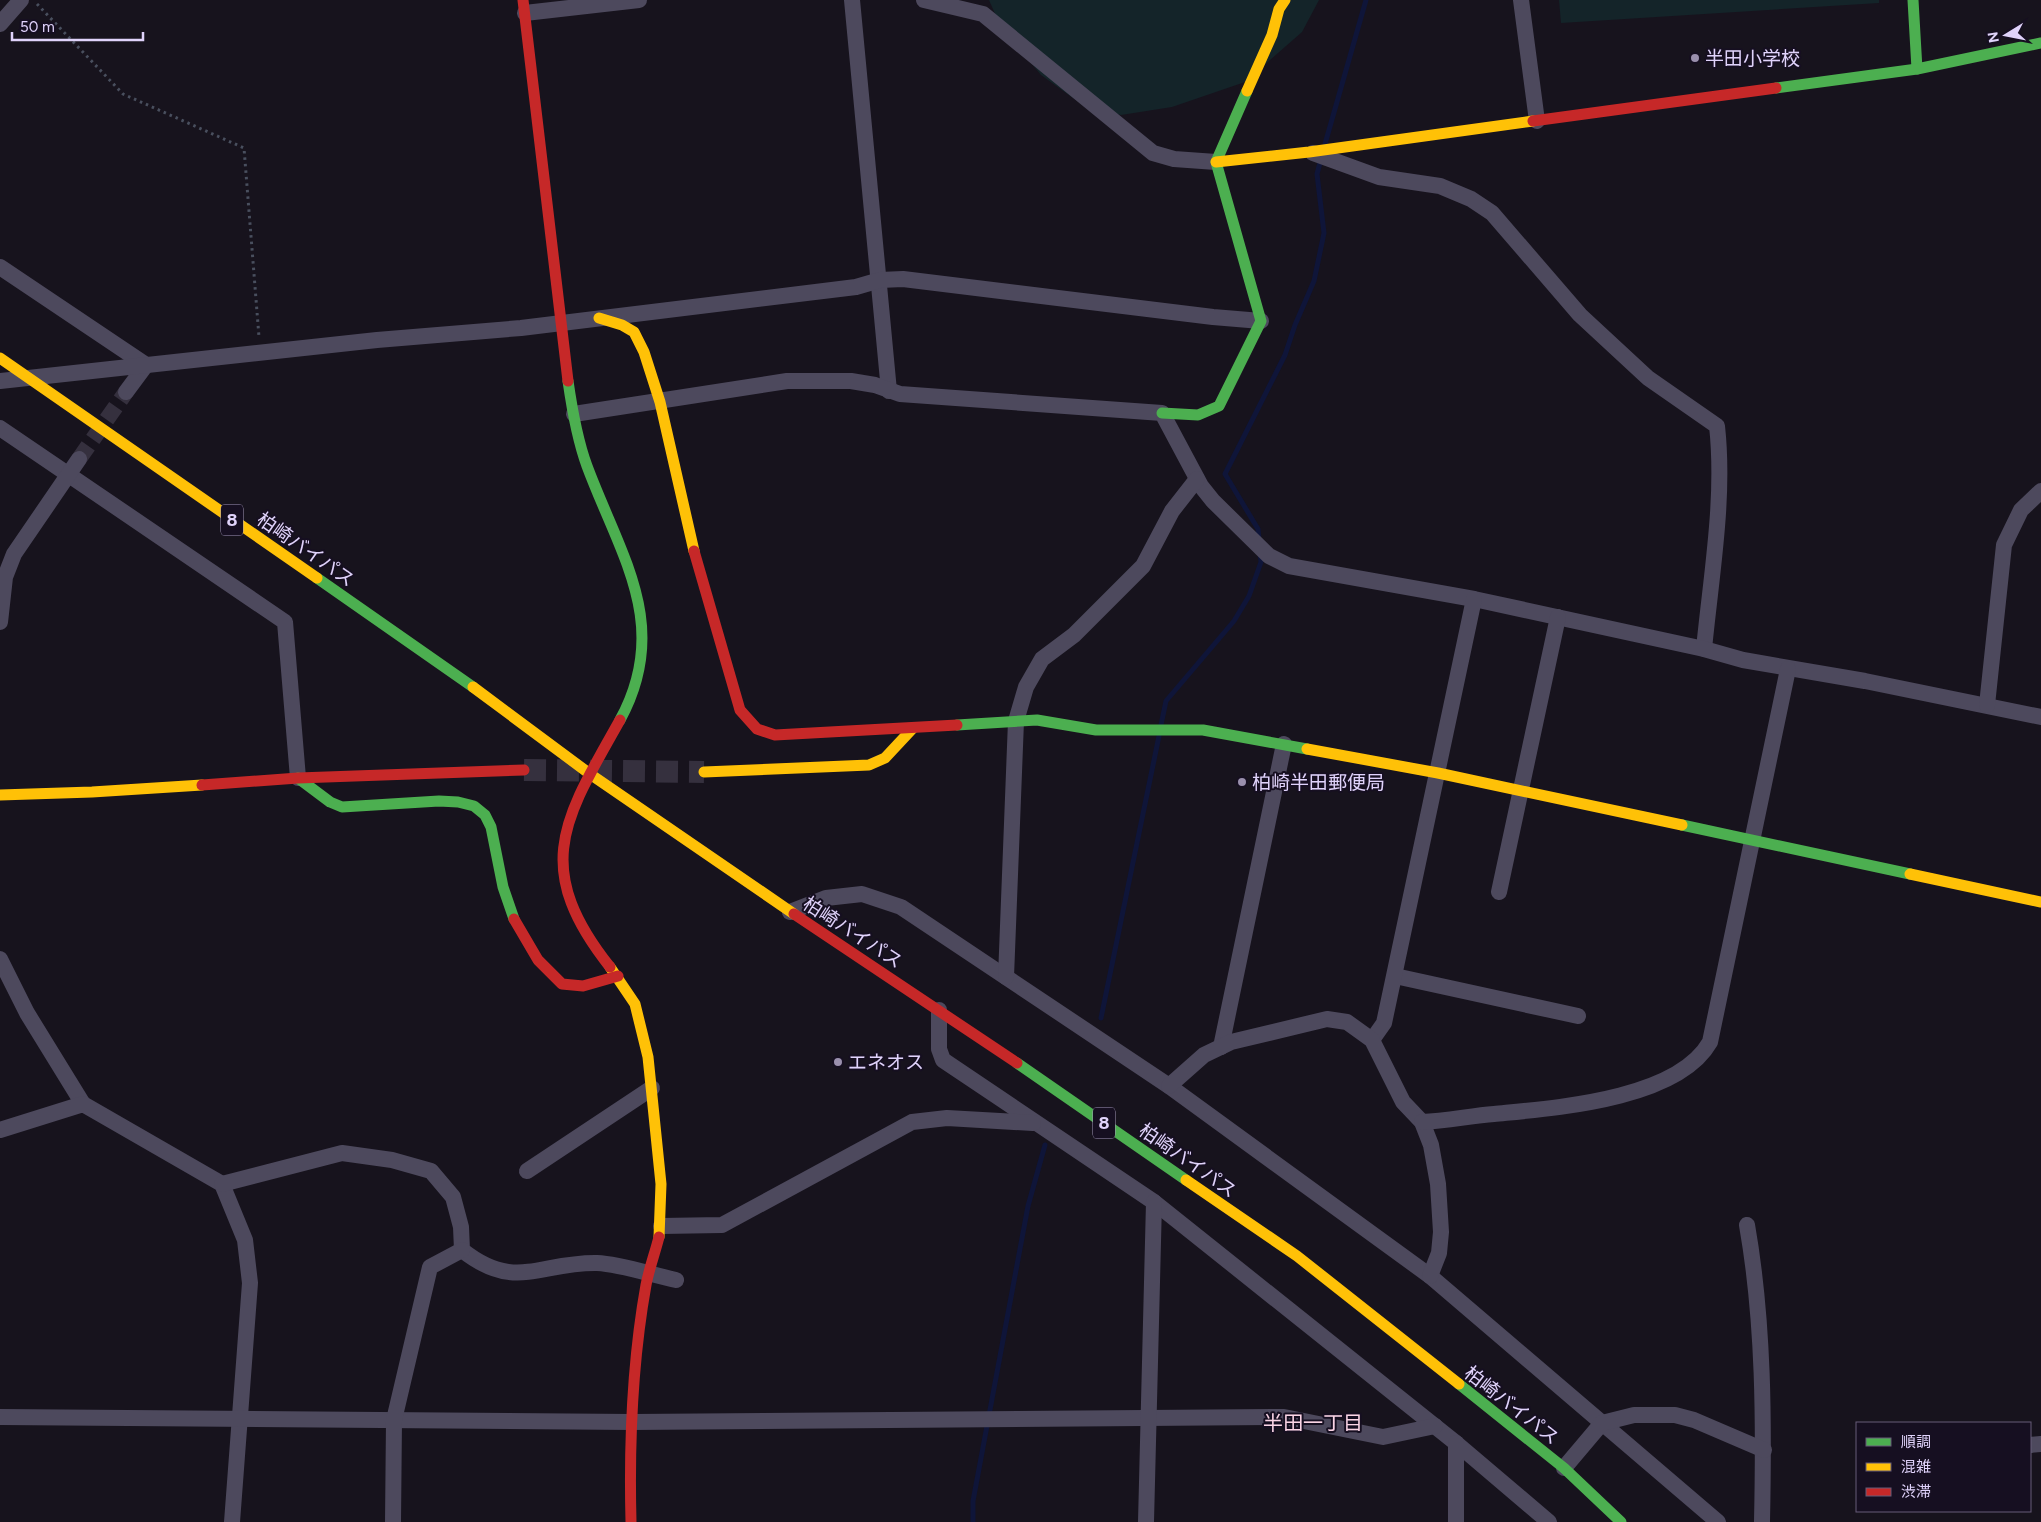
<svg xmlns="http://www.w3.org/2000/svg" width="2041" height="1522" font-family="Figtree,'Noto Sans JP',sans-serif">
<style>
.green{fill:#142429}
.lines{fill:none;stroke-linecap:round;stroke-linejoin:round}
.stream{stroke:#0f1539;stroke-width:5}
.street-tunnel{stroke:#35303e;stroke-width:16;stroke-dasharray:16 8;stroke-linecap:butt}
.secondary-tunnel{stroke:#35303e;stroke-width:22;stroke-dasharray:22 11;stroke-linecap:butt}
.path{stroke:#494f5e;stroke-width:3;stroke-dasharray:2.5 4;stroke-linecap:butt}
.street{stroke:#4d495d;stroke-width:16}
.fast{stroke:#4caf50;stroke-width:11}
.slow{stroke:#ffc107;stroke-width:11}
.jam{stroke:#c62828;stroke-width:11}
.poi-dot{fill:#9a90ad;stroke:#160f21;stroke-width:2}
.labels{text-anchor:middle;stroke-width:4;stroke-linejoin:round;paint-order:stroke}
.shield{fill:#160f21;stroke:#a398ba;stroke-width:1}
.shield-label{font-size:18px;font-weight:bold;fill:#e0d3fb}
.poi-label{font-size:19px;fill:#e0d3fb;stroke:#160f21;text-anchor:start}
.street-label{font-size:19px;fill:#e0d3fb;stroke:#160f21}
.neighbourhood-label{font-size:20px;fill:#fbd5e6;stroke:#160f21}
</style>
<rect width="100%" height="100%" fill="#17131d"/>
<g class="green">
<path d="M989,0H1319L1302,32L1245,82L1172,107L1121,115L1087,108L1041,75L1000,25Z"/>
<path d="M1559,0H1879V3L1561,23Z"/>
</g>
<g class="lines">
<g class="stream">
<path d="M1325,144L1366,0"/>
<path d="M1259,539L1258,529L1225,474L1285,355L1295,325L1314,281L1324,233L1317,174L1321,159"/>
<path d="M1161,725L1166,701L1234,621L1249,596L1261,562L1260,553"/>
<path d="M1101,1018L1159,736"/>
<path d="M973,1522V1501L1028,1206L1045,1145"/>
</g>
<path class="street-tunnel" d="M79,459L126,392"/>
<path class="secondary-tunnel" d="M524,770L704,772"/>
<path class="path" d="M37,4L123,94L244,148L259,337"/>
<g class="street">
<path d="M852,0L889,391"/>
<path d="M924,0L983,14L1153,153L1174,159L1216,162"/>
<path d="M1521,0L1537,121"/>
<path d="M525,13L639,0"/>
<path d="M0,24L21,0"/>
<path d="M1313,153L1379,177L1440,186L1471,199L1492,213L1580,315L1648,378L1717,426C1725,499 1711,576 1704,649"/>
<path d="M0,267L146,365L126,392"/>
<path d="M0,381L377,340L521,328L856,287L880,280L903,279L1213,317L1261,321"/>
<path d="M574,414L787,381H851L875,385L900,394L1162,413L1201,486L1213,501L1269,556L1289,566L1474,599L1704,649L1743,660L1865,681L2041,717"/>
<path d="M0,428L285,622L298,778"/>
<path d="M0,622L5,577L14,554L79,459"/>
<path d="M1987,705L2004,545L2021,510L2041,491"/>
<path d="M1499,892L1558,617"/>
<path d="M790,912L826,898L862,894L901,907L1169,1086L1430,1276L1718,1522"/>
<path d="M0,959L27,1013L83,1104"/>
<path d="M1395,976L1578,1016"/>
<path d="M1006,977L1016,721L1026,687L1042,659L1074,635L1143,566L1172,511L1197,479"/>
<path d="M939,1010V1049L943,1060L1154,1202L1456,1443L1549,1522"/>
<path d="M1372,1040L1384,1023L1474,599"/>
<path d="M1221,1047L1284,744"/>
<path d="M1169,1086L1204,1055L1231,1042L1327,1019L1347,1022L1372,1040L1403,1102L1422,1122L1431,1145L1438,1184L1441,1232L1439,1253L1430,1276"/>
<path d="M1422,1122C1446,1121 1470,1116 1494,1114C1554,1108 1677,1100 1710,1042L1788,669"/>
<path d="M0,1130L83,1104L222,1184L245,1240L250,1283L232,1522"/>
<path d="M527,1171L652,1088"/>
<path d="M222,1184L342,1153L392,1160L431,1171L453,1197L461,1227L462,1250C515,1292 539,1262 597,1263C621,1264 652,1275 676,1280"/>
<path d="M1747,1225C1764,1322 1764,1424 1762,1522"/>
<path d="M661,1226L722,1225L912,1122L947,1118L1033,1123"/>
<path d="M0,1417L632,1422L1284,1417L1383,1437L1435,1426"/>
<path d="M2030,1445L2041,1444"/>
<path d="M1564,1468L1602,1423L1634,1415H1675L1694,1420L1764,1450"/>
<path d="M393,1522L394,1420L430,1267L462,1250"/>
<path d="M1146,1522L1154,1202"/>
<path d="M1456,1522V1443"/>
</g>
<g class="fast">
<path d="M1913,0L1917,69"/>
<path d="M1776,88L1917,69L2041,43"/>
<path d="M568,381C572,409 577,439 587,466C620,555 672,625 620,720"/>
<path d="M1162,413L1198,415L1219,406L1261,321L1216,162L1247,91"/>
<path d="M317,578L473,687"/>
<path d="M957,725L1037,720L1096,730H1203L1307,749"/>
<path d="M298,778L330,802L342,807L439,801L458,802L474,806L485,815L491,827L503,887L514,919"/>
<path d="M1682,825L1910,874"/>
<path d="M1017,1063L1186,1180"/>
<path d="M1459,1384L1564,1468L1621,1522"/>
</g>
<g class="slow">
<path d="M1247,91L1272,35L1279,9L1285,0"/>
<path d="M1216,162L1309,152L1533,121"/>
<path d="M599,318L622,325L634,332L644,352L660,402L694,551"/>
<path d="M0,358L317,578"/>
<path d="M473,687L590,774L794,914"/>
<path d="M1307,749L1438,773L1682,825"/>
<path d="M704,772L869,765L885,758L913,728"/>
<path d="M0,795L92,792L202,785"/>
<path d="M1910,874L2041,902"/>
<path d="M610,967L635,1004L648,1057L661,1184L659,1237"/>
<path d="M1186,1180L1297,1256L1459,1384"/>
</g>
<g class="jam">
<path d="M523,0L568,381"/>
<path d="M1533,121L1776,88"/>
<path d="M694,551L740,710L757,729L775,735L957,725"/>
<path d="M202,785L298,778L524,770"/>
<path d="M794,914L1017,1063"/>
<path d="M514,919L538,960L562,984L583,986L618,976"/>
<path d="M610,967C530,866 565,818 620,720"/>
<path d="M631,1522C629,1443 632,1363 646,1285C649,1269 655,1253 659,1237"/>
</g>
</g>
<g class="poi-dot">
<circle cx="1695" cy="58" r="5"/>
<circle cx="1242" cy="782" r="5"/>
<circle cx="838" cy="1062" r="5"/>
</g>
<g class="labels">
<g class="shield">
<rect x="221" y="504.5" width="22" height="31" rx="4"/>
<rect x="1093" y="1107.5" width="22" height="31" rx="4"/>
</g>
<g class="shield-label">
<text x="232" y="526">8</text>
<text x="1104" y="1129">8</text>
</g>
<g class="poi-label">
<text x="1705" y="65">半田小学校</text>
<text x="1252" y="789">柏崎半田郵便局</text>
<text x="848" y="1069">エネオス</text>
</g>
<g class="street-label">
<text transform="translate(306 549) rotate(35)" y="7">柏崎バイパス</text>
<text transform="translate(853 932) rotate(33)" y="7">柏崎バイパス</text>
<text transform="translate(1188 1160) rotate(35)" y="7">柏崎バイパス</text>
<text transform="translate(1512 1405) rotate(38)" y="7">柏崎バイパス</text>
</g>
<g class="neighbourhood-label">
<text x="1313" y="1430">半田一丁目</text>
</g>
</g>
<rect x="1856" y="1422" width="175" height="90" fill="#160f21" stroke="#675d78"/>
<rect x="1866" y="1438" width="25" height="8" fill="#4caf50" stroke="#675d78"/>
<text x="1901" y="1447" font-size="15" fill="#e0d3fb">順調</text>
<rect x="1866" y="1463" width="25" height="8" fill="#ffc107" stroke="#675d78"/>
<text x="1901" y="1472" font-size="15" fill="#e0d3fb">混雑</text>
<rect x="1866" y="1488" width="25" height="8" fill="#c62828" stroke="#675d78"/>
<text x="1901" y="1497" font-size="15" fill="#e0d3fb">渋滞</text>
<g transform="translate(2006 35) rotate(260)" stroke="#160f21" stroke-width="4" paint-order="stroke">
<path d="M0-4L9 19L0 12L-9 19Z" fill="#e0d3fb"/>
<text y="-8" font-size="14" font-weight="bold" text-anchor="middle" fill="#e0d3fb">N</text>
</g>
<path d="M12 32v8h131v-8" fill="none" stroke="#e0d3fb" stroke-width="2.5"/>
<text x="20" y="32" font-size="15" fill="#e0d3fb" stroke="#160f21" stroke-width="4" paint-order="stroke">50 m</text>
</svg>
